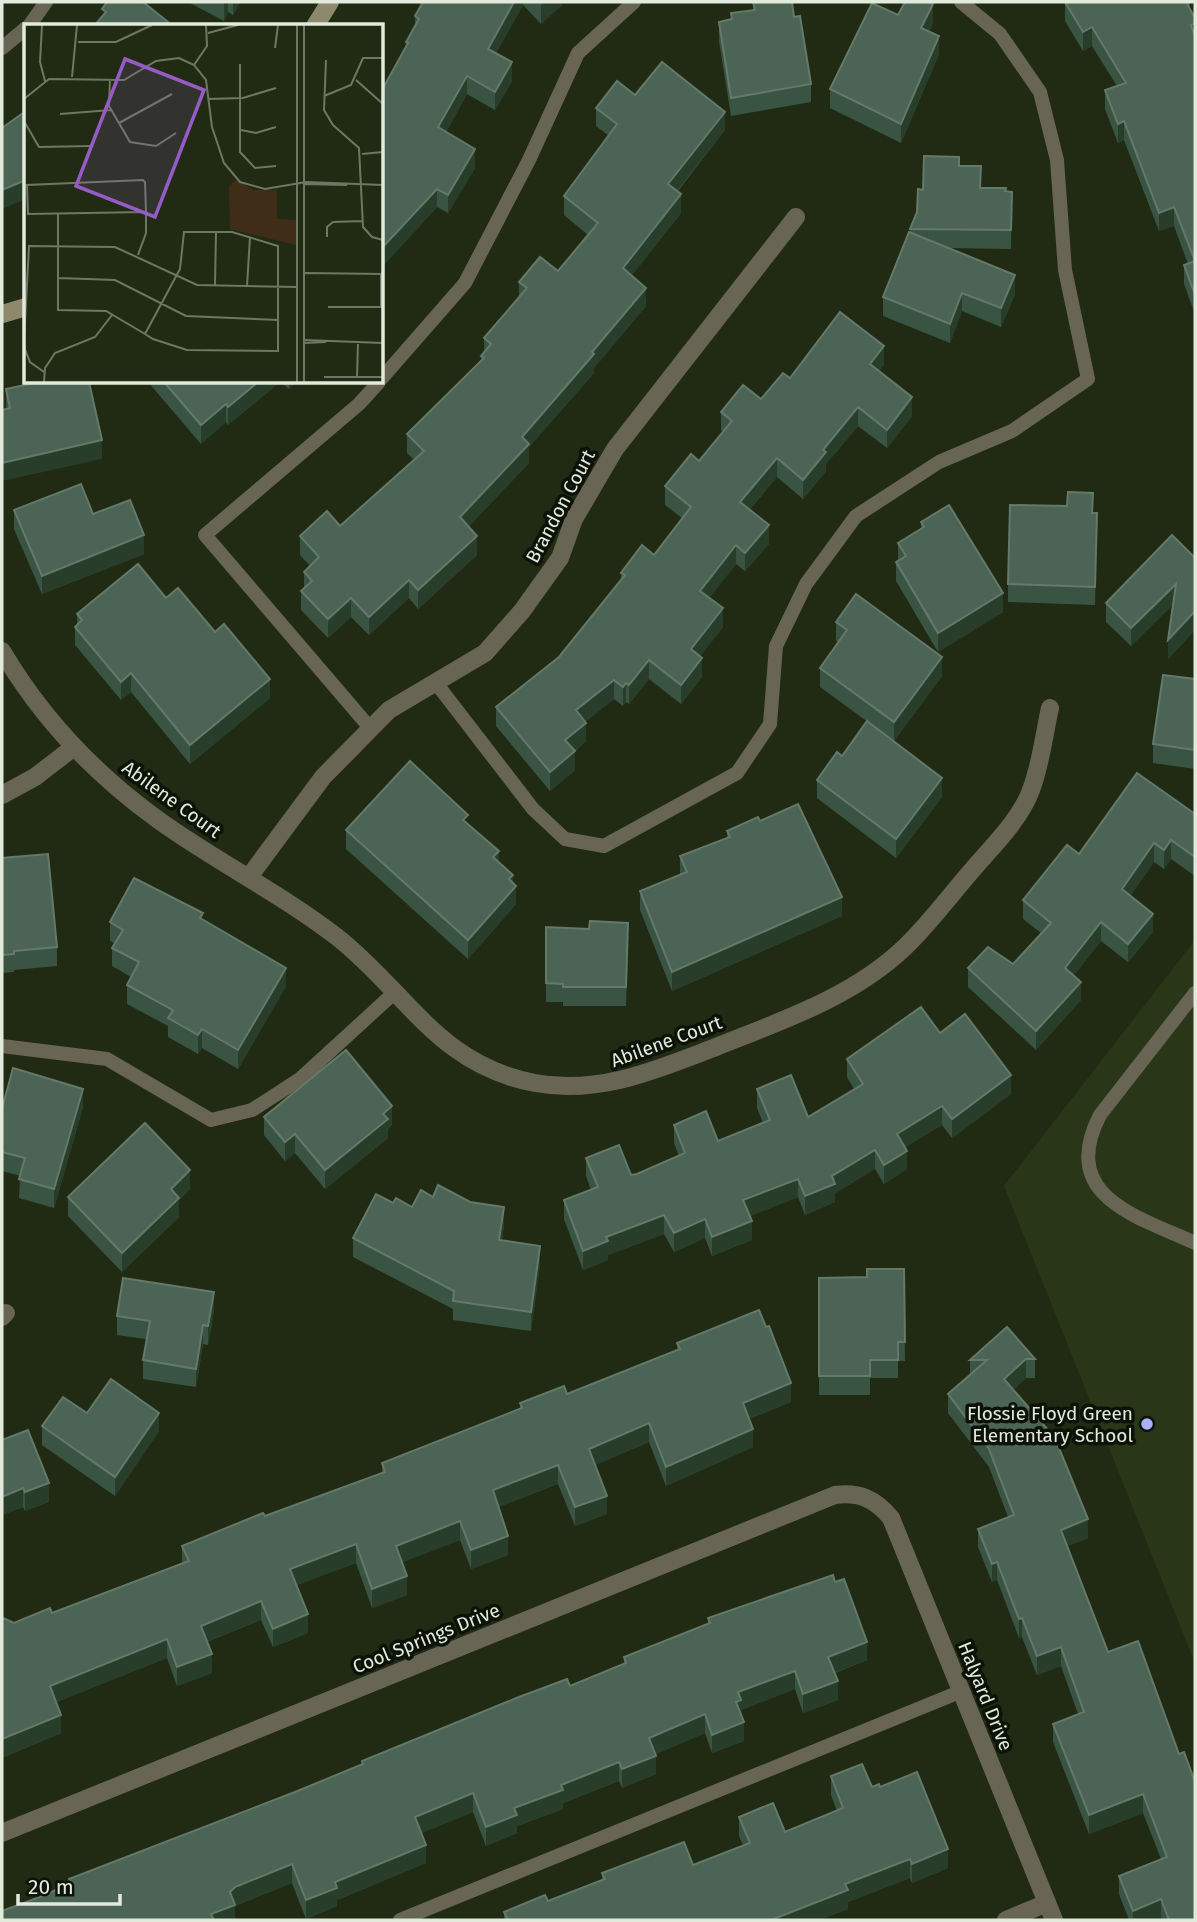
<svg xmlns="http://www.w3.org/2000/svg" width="1197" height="1922" font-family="'Fira Sans',sans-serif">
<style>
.built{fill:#293617}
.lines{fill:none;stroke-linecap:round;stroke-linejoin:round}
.lane{stroke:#696554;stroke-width:14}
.street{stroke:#696554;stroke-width:18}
.secondary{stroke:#8e896c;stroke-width:18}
.wall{fill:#3a5444}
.shaded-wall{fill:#283d2a}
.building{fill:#4c6455;stroke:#63796a;stroke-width:2}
.poi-dot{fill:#a9b0fc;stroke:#0d1208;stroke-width:2.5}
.labels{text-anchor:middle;stroke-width:7;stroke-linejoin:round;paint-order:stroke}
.street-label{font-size:19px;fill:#e2eadb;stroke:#0d1208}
.poi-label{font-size:19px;fill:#e2eadb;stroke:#0d1208;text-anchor:end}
.inset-road{fill:none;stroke:#6e7763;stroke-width:2}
.view{fill:#955cc6;fill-opacity:0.15;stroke:#955cc6;stroke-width:3.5}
.inset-edge{fill:none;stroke:#e2eadb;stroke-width:3.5}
</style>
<rect width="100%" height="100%" fill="#212b13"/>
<path class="built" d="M1195,940V1663L1004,1186Z"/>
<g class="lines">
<g class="lane">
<path d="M29,26L46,2"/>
<path d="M2,48L26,28"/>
<path d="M382,378L465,283L529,160L578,53L634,2"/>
<path d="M436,683L533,809L565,839L604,846L737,773L770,724L776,646L806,584L856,516L939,462L1012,431L1088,379L1065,270L1057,160L1040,92L1000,34L961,2"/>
<path d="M371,729L205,535L359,404L379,382"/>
<path d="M1195,993L1100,1115C1058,1197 1137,1216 1195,1243"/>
<path d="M2,1046L107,1059L211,1120L252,1110L300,1079L394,993"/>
<path d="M400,1920L962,1691"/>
</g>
<g class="street">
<path d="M2,651C41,717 95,774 157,819C215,861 280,893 337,937C407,992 438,1065 535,1083C599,1095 656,1070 716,1047C781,1021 853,997 905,947C930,923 951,894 974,868C994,845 1021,818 1031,790C1041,764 1044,735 1050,708"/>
<path d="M2,795L35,777L74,747"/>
<path d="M249,877L323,777L389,710L485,653L522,611L560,558L574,519L615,449L796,217"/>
<path d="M2,1317L6,1313"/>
<path d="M2,1833L835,1495C860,1492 875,1499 891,1518L1054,1920"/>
<path d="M1006,1920L1047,1903"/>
</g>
<g class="secondary">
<path d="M315,26L330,2"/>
<path d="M2,314L26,307"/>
</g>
</g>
<g class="wall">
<path d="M188,2H240L233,15L228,12L224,21Z"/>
<path d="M423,2H562V5L541,24L523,5L496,53L512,81L495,110L467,94L446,132L475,168L448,213L437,207L382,267V90L406,47V42L415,26V16Z"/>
<path d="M753,2L794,17L811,84V102L731,116L719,41V22L731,19V13L753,10Z"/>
<path d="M1065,2H1190V9L1195,18V314L1184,284V265L1188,264L1174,226L1159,231L1124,140L1118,143L1105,109V90L1117,86L1092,46L1083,51L1065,21Z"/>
<path d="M898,15L933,23L929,31L939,54L901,143L830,108V89Z"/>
<path d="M635,95L725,130L678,191L681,213L632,275L646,306L594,368V373L529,447V463L468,527L477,555L418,609L409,598L369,635L351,617L328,638L301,610V591L304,589V572L310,566L300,555V536L340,526L414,460L407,453V434L481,361V356L484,352V338L519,297V282L558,271L588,235L564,215V196L609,136L596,126V108Z"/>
<path d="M959,166L981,188L1012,192L1011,249L948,248L1015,294L1001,327L962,311L950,343L883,316V297L910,233V229L917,212L923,190Z"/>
<path d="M884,365L879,371L912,416L887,448L858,426L826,464V471L803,499L777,477L750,509L769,544L745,571L736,564L709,598L723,627L700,656L702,677L681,704L649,679L629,704L626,702L623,706L614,699L585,722L586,741L575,751V770L550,791L496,726V707L559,657L621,580V573L654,555L682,518L665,505V486L699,461L723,432L721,430V412L761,399L790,378Z"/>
<path d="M148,382H280L228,425L226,422L201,444Z"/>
<path d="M281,382H296L289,389Z"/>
<path d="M6,389L102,459L6,409Z"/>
<path d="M14,510L93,514L144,554L42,594L14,529Z"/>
<path d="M1093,513H1097L1095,605L1008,602V584Z"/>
<path d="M921,522L1003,612L938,652L896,581V562L898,560V543L921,530Z"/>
<path d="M1195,558V630L1168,659L1172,605L1131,646L1106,622V603Z"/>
<path d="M166,598L270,698L190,764L131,692L121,700L75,645V627L77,624V614Z"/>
<path d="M836,622L942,676L894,741L820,687V668L838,642L836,641Z"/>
<path d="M1195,679V769L1153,763V744Z"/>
<path d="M842,756L942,797L896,858L817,798V780Z"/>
<path d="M1195,814V876L1171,859L1164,869L1154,862L1130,896L1153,932L1128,962L1101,941L1074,975L1081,1000L1036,1050L968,987V968L1013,964L1041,933L1023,919V900L1079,854Z"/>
<path d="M760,821L842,916L672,991L640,910V891L680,875V856L727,838V831Z"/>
<path d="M468,824L499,862L513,883L516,904L468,959L346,849V830Z"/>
<path d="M2,858L57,947V966L14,970V972L2,973Z"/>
<path d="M203,920L286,986L238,1069L202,1048L198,1054L168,1037V1026L127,1004V985L131,977L112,966V948L114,943L110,941V922Z"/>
<path d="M546,927L628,942L626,1006H563V1002H546Z"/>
<path d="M940,1033L1011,1094L952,1138L942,1125L905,1147L907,1169L884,1184L875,1169L835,1193V1202L805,1215L798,1197L750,1216L752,1240L712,1256L705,1238L674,1252L664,1234L608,1255V1260L583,1270L564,1219V1200L591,1190L586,1176V1158L631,1175L637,1174L679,1156L674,1143V1125L718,1141L763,1123L757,1108V1089L808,1117L854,1089L847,1077V1059Z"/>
<path d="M83,1107L54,1208L19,1198L20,1176L2,1171V1109Z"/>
<path d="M264,1117L392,1125L388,1129V1138L325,1189L295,1153L285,1161L264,1135Z"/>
<path d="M190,1189L179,1200V1217L122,1272L68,1216V1197Z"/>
<path d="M433,1197L504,1225L502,1240L540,1264L531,1331L453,1320V1309L353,1257V1238L393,1203L412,1207Z"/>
<path d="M904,1269L905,1361H898V1378H870V1395H819V1278L867,1277Z"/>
<path d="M214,1311L208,1345L203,1344L196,1387L143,1379V1360L146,1339L117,1335V1316Z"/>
<path d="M677,1343L791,1402L749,1419L753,1447L666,1486L649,1442L595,1465L607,1514L575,1526L558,1484L498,1507L508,1555L471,1569L460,1540L402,1562L407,1595L372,1608L356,1563L296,1585L308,1633L273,1647L261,1620L207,1642L212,1673L177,1686L167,1658L56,1702L61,1733L2,1758V1622L14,1623L52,1613L182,1563V1546L382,1473V1463L520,1409V1403L567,1394L677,1350Z"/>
<path d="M1035,1359V1378H1026L1013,1390L1088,1538L1067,1546L1195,1920H1162L1161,1918L1156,1920H1129L1119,1894V1876L1161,1859L1143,1813L1089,1834L1053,1742V1724L1078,1714L1061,1666L1037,1675L1022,1637L1019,1638L997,1580L992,1582L978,1547V1529L1008,1517L989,1467L948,1413V1394L970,1375V1360Z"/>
<path d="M87,1413L159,1431L115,1496L42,1445V1426Z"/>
<path d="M2,1440L49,1502L25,1511L23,1507L2,1515Z"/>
<path d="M1195,1512V1542L1194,1541V1514Z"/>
<path d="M835,1582L867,1660L835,1673L838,1700L803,1713L795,1689L741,1710L744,1741L712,1753L705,1733L656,1754V1774L622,1788L619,1781L563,1803V1809L517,1826V1833L486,1846L473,1812L421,1833L426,1863L337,1900V1906L306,1919L292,1883L235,1906V1920L48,1894L69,1883V1879L295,1792L362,1765V1761L570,1686L624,1664V1657L708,1624V1618Z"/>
<path d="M831,1776L872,1787H880L948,1868L912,1883L910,1878L848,1902V1909L819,1920H504V1912L548,1901L602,1880V1873L693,1865L743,1845L739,1836V1817L785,1832L837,1811L831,1795Z"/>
</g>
<g class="shaded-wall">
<path d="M224,2H228V12L224,21Z"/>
<path d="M233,2H240L233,15Z"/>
<path d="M514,2H523V5L488,67V49Z"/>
<path d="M545,2H562V5L541,24V5Z"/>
<path d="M933,4V23L921,47V28Z"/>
<path d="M1195,23V41L1191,25Z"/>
<path d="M1092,27V46L1083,51V32Z"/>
<path d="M939,36V54L901,143V124Z"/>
<path d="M512,62V81L495,110V92Z"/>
<path d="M467,76V94L438,146V127Z"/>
<path d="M725,112V130L668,202V184Z"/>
<path d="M1124,121V140L1118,143V124Z"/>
<path d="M475,149V168L448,213V195Z"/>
<path d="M26,180V199L2,209V190Z"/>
<path d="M437,189V207L382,267V248Z"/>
<path d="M681,194V213L623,287V268Z"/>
<path d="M1174,207V226L1159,231V213Z"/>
<path d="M1015,275V294L1001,327V308Z"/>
<path d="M646,288V306L594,368V373L529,447V463L460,536V517L522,437Z"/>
<path d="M962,293V311L950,343V324Z"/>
<path d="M884,346V365L870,383V364Z"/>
<path d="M258,382H280L228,425V407Z"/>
<path d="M289,382H296L289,389Z"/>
<path d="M912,397V416L887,448V430Z"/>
<path d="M226,404V422L201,444V425Z"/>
<path d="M858,407V426L826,464V471L803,499V480L823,450Z"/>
<path d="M102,440V459L2,481V463Z"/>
<path d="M777,458V477L740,520V502Z"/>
<path d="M769,525V544L745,571V553Z"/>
<path d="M144,535V554L42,594V576Z"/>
<path d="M477,536V555L418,609V590Z"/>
<path d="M736,545V564L700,610V591Z"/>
<path d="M409,580V598L369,635V617Z"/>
<path d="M1176,584V602L1131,646V628Z"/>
<path d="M1003,593V612L938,652V633Z"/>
<path d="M351,598V617L328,638V619Z"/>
<path d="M723,608V627L691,668V649Z"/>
<path d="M1195,611V630L1168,659V640Z"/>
<path d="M942,657V676L894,741V722Z"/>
<path d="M702,658V677L681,704V685Z"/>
<path d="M649,660V679L629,704V685Z"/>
<path d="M131,673V692L121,700V682Z"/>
<path d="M270,679V698L190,764V745Z"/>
<path d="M614,680V699L576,729V710Z"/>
<path d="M626,683V702L623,706V687Z"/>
<path d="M586,723V741L565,758V740Z"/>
<path d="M575,751V770L550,791V772Z"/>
<path d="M942,778V797L896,858V839Z"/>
<path d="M1171,840V859L1164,869V850Z"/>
<path d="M1154,843V862L1122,908V889Z"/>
<path d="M499,851V869L493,857Z"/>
<path d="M513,875V889L516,886V904L468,959V940Z"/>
<path d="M842,897V916L672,991V972Z"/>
<path d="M1153,914V932L1128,962V944Z"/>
<path d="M1101,922V941L1065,986V968Z"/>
<path d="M628,923V942L626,1006V987Z"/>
<path d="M286,968V986L238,1069V1050Z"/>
<path d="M1081,982V1000L1036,1050V1031Z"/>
<path d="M202,1029V1048L198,1054V1035Z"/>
<path d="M1011,1075V1094L952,1138V1119Z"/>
<path d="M83,1089V1107L54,1208V1189Z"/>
<path d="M392,1106V1125L388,1129V1138L325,1189V1170Z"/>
<path d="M942,1106V1125L897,1152V1134Z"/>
<path d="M295,1134V1153L285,1161V1142Z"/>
<path d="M875,1150V1169L835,1193V1202L805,1215V1196L832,1176Z"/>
<path d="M907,1151V1169L884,1184V1165Z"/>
<path d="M190,1170V1189L179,1200V1217L122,1272V1253L171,1189Z"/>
<path d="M798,1179V1197L743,1219V1200Z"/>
<path d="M504,1207V1225L499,1258V1240Z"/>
<path d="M664,1215V1234L608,1255V1260L583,1270V1251L606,1237Z"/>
<path d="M705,1219V1238L674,1252V1233Z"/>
<path d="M752,1221V1240L712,1256V1237Z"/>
<path d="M540,1246V1264L531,1331V1312Z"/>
<path d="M214,1292V1311L208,1345V1326Z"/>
<path d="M203,1325V1344L196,1387V1369Z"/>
<path d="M1026,1359V1378L1004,1398V1379Z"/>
<path d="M791,1383V1402L743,1421V1403Z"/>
<path d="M159,1413V1431L115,1496V1477Z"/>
<path d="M649,1423V1442L589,1468V1449Z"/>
<path d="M753,1429V1447L666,1486V1467Z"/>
<path d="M558,1465V1484L493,1509V1490Z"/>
<path d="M49,1483V1502L25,1511V1492Z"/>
<path d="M23,1488V1507L2,1515V1497Z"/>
<path d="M607,1496V1514L575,1526V1507Z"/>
<path d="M1088,1519V1538L1061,1549V1530Z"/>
<path d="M460,1521V1540L396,1565V1546Z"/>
<path d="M508,1536V1555L471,1569V1550Z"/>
<path d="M356,1544V1563L290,1588V1569Z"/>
<path d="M997,1562V1580L992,1582V1564Z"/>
<path d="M407,1576V1595L372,1608V1589Z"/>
<path d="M261,1601V1620L201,1644V1626Z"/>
<path d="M308,1614V1633L273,1647V1629Z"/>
<path d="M1022,1618V1637L1019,1638V1619Z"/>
<path d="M167,1639V1658L50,1705V1686Z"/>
<path d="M867,1642V1660L828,1675V1657Z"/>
<path d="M1061,1647V1666L1037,1675V1656Z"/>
<path d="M212,1654V1673L177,1686V1667Z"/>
<path d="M795,1671V1689L741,1710V1719L736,1702L738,1692Z"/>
<path d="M838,1681V1700L803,1713V1694Z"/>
<path d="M705,1714V1733L649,1757V1738Z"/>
<path d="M61,1715V1733L2,1758V1739Z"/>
<path d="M744,1722V1741L712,1753V1735Z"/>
<path d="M656,1756V1774L622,1788V1769Z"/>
<path d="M619,1762V1781L563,1803V1809L517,1826V1833L486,1846V1827L514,1808L561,1785Z"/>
<path d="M473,1793V1812L415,1836V1817Z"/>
<path d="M1143,1794V1813L1089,1834V1815Z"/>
<path d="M426,1845V1863L337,1900V1906L306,1919V1900L335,1882Z"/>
<path d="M948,1849V1868L912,1883V1864Z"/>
<path d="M910,1859V1878L848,1902V1909L819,1920H771L845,1884Z"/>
<path d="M292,1864V1883L235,1906V1920H211V1914L235,1887Z"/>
<path d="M1161,1899V1918L1156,1920H1133V1911Z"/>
</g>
<g class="building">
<path d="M107,2H143L173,26H94L106,12L102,9Z"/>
<path d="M423,2H514L488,49L512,62L495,92L467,76L438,127L475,149L448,195L437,189L382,248V90L408,43L406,42L419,19L415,16Z"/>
<path d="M753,2H792L794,17L800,16L811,84L731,98L719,22L732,19L731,13L755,10Z"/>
<path d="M905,2H928L933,4L921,28L939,36L901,124L830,89L872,3L898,15Z"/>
<path d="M1065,2H1186L1195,18V23L1191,25L1195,37V295L1184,265L1195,261L1174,207L1159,213L1124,121L1118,124L1105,90L1126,83L1092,27L1083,32Z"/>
<path d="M662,62L725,112L668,184L681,194L623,268L646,288L592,352L594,354L522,437L529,444L460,517L477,536L418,590L409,580L369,617L351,598L328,619L301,591L312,581L304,572L319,557L300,536L327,511L340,526L424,451L407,434L484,358L481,356L491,344L484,338L527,288L519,282L540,257L558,271L598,223L564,196L617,124L596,108L617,81L635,95Z"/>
<path d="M26,111V180L2,190V128Z"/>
<path d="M924,156L959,157V166H981L980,188H1006L1005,191L1012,192L1011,230L910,229L917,212L918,189L923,190Z"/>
<path d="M909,232L1015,275L1001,308L962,293L950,324L883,297Z"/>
<path d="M840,312L884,346L870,364L912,397L887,430L858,407L823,450L826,452L803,480L777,458L740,502L769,525L745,553L736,545L700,591L723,608L691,649L702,658L681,685L649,660L629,685L626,683L623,687L614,680L576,710L586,723L565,740L575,751L550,772L496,707L559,657L625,575L621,573L642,545L654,555L691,507L665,486L691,454L699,461L732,421L721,412L743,385L761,399L783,373L790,378Z"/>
<path d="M39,382H89L102,440L2,463V410L10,408L6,389Z"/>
<path d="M164,382H258L228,407L226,404L201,425Z"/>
<path d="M81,484L93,514L130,500L144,535L42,576L14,510Z"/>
<path d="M1068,492L1093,493L1092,513H1097L1095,587L1008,584L1010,505L1067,506Z"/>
<path d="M949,505L1003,593L938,633L896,562L906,556L898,543L924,527L921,522Z"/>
<path d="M1172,535L1195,558V611L1168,640L1176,584L1131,628L1106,603Z"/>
<path d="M138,564L166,598L178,588L215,632L224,624L270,679L190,745L131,673L121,682L75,627L82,620L77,614Z"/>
<path d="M856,594L942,657L894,722L820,668L847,630L836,622Z"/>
<path d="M1163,675L1195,679V750L1153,744Z"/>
<path d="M867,721L942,778L896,839L817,780L837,752L842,756Z"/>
<path d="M410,761L468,815L463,820L499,851L493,857L513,875L509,879L516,886L468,940L346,830Z"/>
<path d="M1137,773L1195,814V857L1171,840L1164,850L1154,843L1122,889L1153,914L1128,944L1101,922L1065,968L1081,982L1036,1031L968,968L988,947L1013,964L1051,923L1023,900L1067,845L1079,854Z"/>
<path d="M798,804L842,897L672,972L640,891L687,872L680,856L730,837L727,831L758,817L760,821Z"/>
<path d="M48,854L57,947L14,951V954L2,955V858Z"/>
<path d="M134,878L203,913L200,918L286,968L238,1050L202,1029L198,1035L168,1018L173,1010L127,985L139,962L112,948L123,930L110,922Z"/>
<path d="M590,921L628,923L626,987H563V984L546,983V927L589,929Z"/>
<path d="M921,1007L940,1033L965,1014L1011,1075L952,1119L942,1106L897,1134L907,1151L884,1165L875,1150L832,1176L835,1184L805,1196L798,1179L743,1200L752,1221L712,1237L705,1219L674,1233L664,1215L606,1237L608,1241L583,1251L564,1200L598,1187L586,1158L619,1145L631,1175L637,1174L685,1153L674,1125L706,1111L718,1141L770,1120L757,1089L791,1075L808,1117L863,1084L847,1059Z"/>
<path d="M346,1050L392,1106L383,1114L388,1119L325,1170L295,1134L285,1142L264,1117Z"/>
<path d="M13,1068L83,1089L54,1189L19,1179L25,1158L2,1152V1109Z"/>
<path d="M145,1123L190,1170L171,1189L179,1198L122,1253L68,1197Z"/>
<path d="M438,1185L470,1202L504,1207L499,1240L540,1246L531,1312L453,1301L454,1291L353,1238L376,1194L393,1203L396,1198L412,1207L421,1190L433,1197Z"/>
<path d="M867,1269H904L905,1342H898V1360H870V1376H819V1278L867,1277Z"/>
<path d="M123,1278L214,1292L208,1326L203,1325L196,1369L143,1360L150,1321L117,1316Z"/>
<path d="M759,1310L766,1327L769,1326L791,1383L743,1403L753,1429L666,1467L649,1423L589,1449L607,1496L575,1507L558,1465L493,1490L508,1536L471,1550L460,1521L396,1546L407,1576L372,1589L356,1544L290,1569L308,1614L273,1629L261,1601L201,1626L212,1654L177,1667L167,1639L50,1686L61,1715L2,1739V1622L3,1618L14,1623L50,1608L52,1613L189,1561L182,1546L263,1513L265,1516L385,1472L382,1463L522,1408L520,1403L564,1386L567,1394L680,1349L677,1343Z"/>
<path d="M1007,1327L1035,1359H1026L1004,1379L1055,1438L1088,1519L1061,1530L1108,1652L1138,1641L1179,1754L1184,1752L1195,1782V1920H1169L1161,1899L1133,1911L1119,1876L1167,1857L1143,1794L1089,1815L1053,1724L1084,1712L1061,1647L1037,1656L1022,1618L1019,1619L997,1562L992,1564L978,1529L1014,1515L989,1449L948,1394L987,1360H970Z"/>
<path d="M111,1379L159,1413L115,1477L42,1426L63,1397L87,1413Z"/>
<path d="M28,1430L49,1483L25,1492L23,1488L2,1497V1440Z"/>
<path d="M833,1575L835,1582L844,1579L867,1642L828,1657L838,1681L803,1694L795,1671L738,1692L741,1700L736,1702L744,1722L712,1735L705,1714L649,1738L656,1756L622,1769L619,1762L561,1785L563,1790L514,1808L517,1815L486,1827L473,1793L415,1817L426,1845L335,1882L337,1888L306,1900L292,1864L235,1887L230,1892L235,1905L211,1914L214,1920H2V1911L48,1894L71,1882L69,1879L295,1792L363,1764L362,1761L519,1697L567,1679L570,1686L626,1663L624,1657L710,1623L708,1618Z"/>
<path d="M862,1764L872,1787L879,1784L880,1787L917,1772L948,1849L912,1864L910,1859L845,1884L848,1890L771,1920H508L504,1912L545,1895L548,1901L605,1879L602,1873L684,1842L693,1865L750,1843L739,1817L773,1803L785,1832L843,1808L831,1776Z"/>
</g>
<circle class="poi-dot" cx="1147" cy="1424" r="7"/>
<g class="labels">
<g class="street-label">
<text transform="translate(560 506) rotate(-62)" y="7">Brandon Court</text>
<text transform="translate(172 799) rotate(36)" y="7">Abilene Court</text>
<text transform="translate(666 1041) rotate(-20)" y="7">Abilene Court</text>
<text transform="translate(426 1638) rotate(-22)" y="7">Cool Springs Drive</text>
<text transform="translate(986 1696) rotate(68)" y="7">Halyard Drive</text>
</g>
<g class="poi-label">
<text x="1133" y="1420">Flossie Floyd Green<tspan x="1133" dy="22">Elementary School</tspan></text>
</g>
</g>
<g transform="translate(24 24)">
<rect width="359" height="359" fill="#212b13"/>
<path d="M211,156L230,166H253V195L272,196V221L206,205L205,162Z" fill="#402d18"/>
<path class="inset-road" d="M18,1L16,38L21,57M184,9L214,1M54,18H92L128,1M251,24L254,1M302,36L300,86L309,101L335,124L339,203L348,213L359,216M216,40V128L231,144L252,142M170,41L183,22L182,1M48,53L53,1M86,55L85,82L106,118L132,122L152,109M332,56L359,80M300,72L327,61L339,34H359M0,75L25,55L100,56L132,37L155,34L170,41L182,56L188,103L200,139L216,158L241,165L282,158L359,161M184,75L219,74L252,64M36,90L87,86M0,97L15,123L68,122M95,99L148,70M217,106L232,109L252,103M338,130L359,128M281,160L323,161M34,189V286L82,287L121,310L129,315L163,326L254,327V222L208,208H160L156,245L121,310M303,213V203L309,198L338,197M114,231L122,209V188L121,158L119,156L3,161L4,190L122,188M281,249L359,250M357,250V283M34,254L91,256L162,292L255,296M191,261L192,207M223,262L226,213M304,283H359M0,316L5,222L91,223L173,261L272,263M281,316L359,319M281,319L302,318M0,323L6,338L20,348M300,353H359M333,353L334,318M20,358L21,344L31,329L71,313L88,291M273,358V1M280,358V1"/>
<path class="view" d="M101,35L180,66L131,193L52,162Z"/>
<rect width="359" height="359" class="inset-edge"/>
</g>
<rect width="1197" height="1922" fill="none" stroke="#e2eadb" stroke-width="7"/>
<path d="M18 1894v10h102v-10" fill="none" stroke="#e2eadb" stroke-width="3.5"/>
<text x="28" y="1894" font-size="21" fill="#e2eadb" stroke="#0d1208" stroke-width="5" paint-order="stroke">20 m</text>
</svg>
